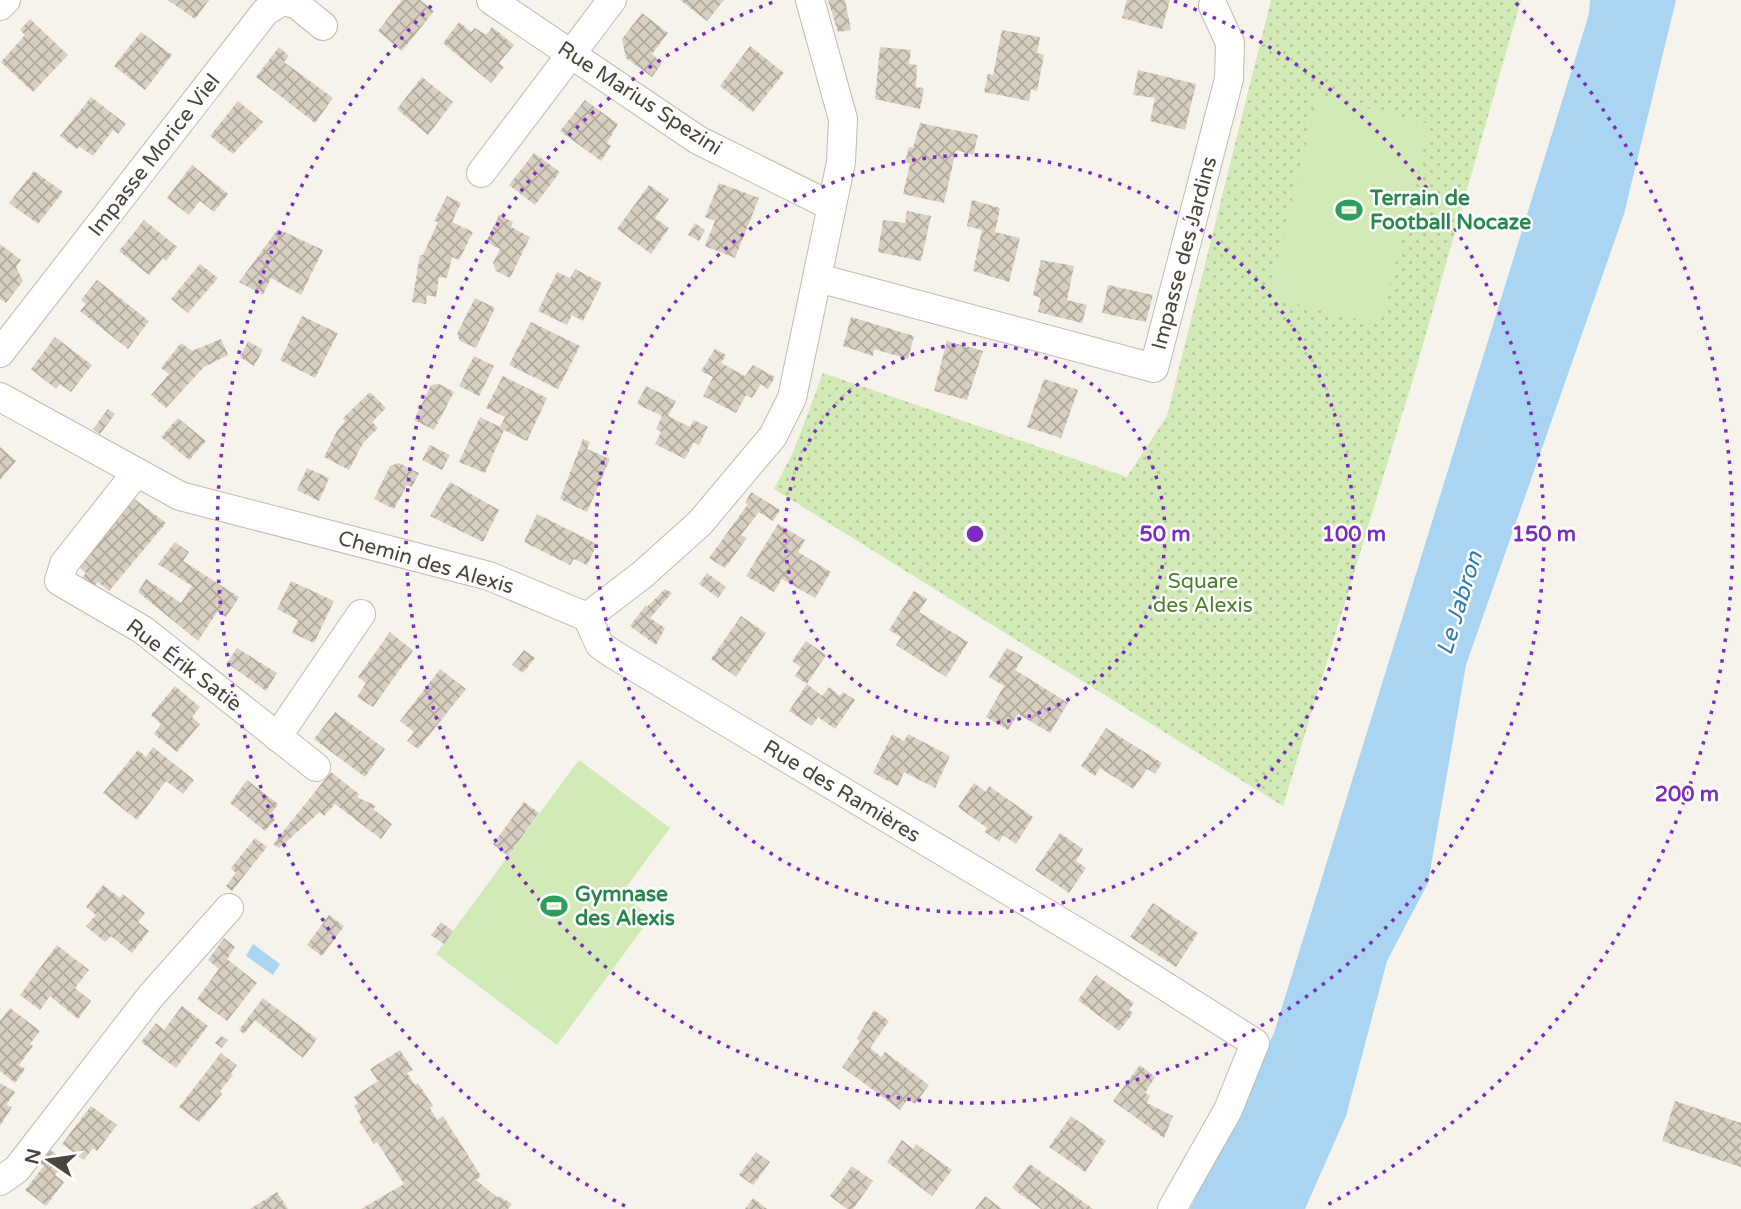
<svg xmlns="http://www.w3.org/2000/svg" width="1741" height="1209" font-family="'Varela Round',sans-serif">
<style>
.park{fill:url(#park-dots)}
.pitch{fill:#d2eab5}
.water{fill:#a9d4f2}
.building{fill:url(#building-cross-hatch)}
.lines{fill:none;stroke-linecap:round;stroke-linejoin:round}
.minor-casing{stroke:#c2bbae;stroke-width:30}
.minor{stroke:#fff;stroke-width:28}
.ring{fill:none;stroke:#7b2cbf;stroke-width:3.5;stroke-dasharray:3.5 7}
.labels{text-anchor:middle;stroke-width:5;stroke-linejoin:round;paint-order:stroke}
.street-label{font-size:21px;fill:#4b4439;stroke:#fff}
.leisure-label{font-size:21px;font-weight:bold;fill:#27864d;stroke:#fff;text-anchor:start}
.park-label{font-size:21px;fill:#4a7f2a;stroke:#fff}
.water-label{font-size:23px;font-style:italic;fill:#2e7ab2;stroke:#fff}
.centre{fill:#7b2cbf;stroke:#fff;stroke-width:3.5}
.ring-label{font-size:21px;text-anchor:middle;font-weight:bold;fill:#7b2cbf;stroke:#fff;stroke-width:5;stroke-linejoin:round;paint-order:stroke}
</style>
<defs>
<pattern id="park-dots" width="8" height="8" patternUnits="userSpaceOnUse" patternTransform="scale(1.75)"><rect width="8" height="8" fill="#d2eab5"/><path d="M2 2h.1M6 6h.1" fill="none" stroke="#b6ca9c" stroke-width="1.8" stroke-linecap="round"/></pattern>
<pattern id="building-cross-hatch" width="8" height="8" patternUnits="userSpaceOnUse" patternTransform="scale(1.75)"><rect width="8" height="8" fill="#d8cfc1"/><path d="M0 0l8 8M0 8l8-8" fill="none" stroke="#b1aa9e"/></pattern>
</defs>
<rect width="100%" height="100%" fill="#f6f3ec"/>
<path class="park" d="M1271,0H1521L1416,369L1283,806L774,489L794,450L823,373L1127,477L1167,416Z"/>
<g class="pitch">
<path d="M1318,96L1430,124L1380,325L1268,297Z"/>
<path d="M579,760L670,828L621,894L651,917L557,1045L436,954Z"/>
</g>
<g class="water">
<path d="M1590,0H1676L1624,214L1466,665L1428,883L1387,961L1346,1116L1305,1209H1190L1274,1033L1589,14Z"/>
<path d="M253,944L280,964L273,975L246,956Z"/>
</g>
<g class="building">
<path d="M168,0H209L195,19Z"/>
<path d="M402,0H420L434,11L402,51L378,31Z"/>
<path d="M680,0H724L707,21Z"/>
<path d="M828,0H845L851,30L838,32Z"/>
<path d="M1127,0H1170L1162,29L1122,18Z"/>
<path d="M642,13L668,33L652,54L662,63L652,77L626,58L622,39Z"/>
<path d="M30,19L68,55L33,92L1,62L25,35L20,30Z"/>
<path d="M459,22L471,32L475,28L486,35L492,27L514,45L499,63L504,67L491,83L443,43Z"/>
<path d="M1002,30L1040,37L1037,53L1044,55L1037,91L1031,89L1029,101L984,92L988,74L993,75Z"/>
<path d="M141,32L172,55L145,90L114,66Z"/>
<path d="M750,46L784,73L753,112L720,86Z"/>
<path d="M279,47L289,56L284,62L333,98L315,123L256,77Z"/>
<path d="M880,47L911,50L909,64L917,65L916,87L924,88L920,109L875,99Z"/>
<path d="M1138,70L1196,84L1185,130L1150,121L1155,98L1133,95Z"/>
<path d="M422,77L453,102L428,135L397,109Z"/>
<path d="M91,97L126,124L118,134L113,130L93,156L79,146L77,149L60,136Z"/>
<path d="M585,100L618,124L607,143L611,146L601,161L560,131Z"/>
<path d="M238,101L263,122L233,154L210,136Z"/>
<path d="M920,123L978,135L973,155L956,150L944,203L903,194L910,164L905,162L909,147L913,148Z"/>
<path d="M534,153L560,172L535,205L509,185Z"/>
<path d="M192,165L228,194L214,212L200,201L189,215L167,198Z"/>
<path d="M34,171L63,192L38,224L9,203Z"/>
<path d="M719,183L759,198L735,258L705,246L715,221L705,217Z"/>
<path d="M649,185L669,199L655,218L669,228L651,254L617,229Z"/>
<path d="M447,196L461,203L452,222L473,232L459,260L452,257L447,278L439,277L436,297L427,295L426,304L412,302L420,255H423L438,222L434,221Z"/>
<path d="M972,200L1000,208L995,232L1020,238L1009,282L973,271L982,230L967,226Z"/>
<path d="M907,211L931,216L921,261L878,252L883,220L905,223Z"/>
<path d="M499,215L513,222L511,227L530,237L510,278L496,271L493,263L500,249L486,242Z"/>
<path d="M144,220L177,247L166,261L163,258L149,275L119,251Z"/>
<path d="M695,223L705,230L699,241L688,235Z"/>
<path d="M278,229L323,250L301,295L271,278L263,295L239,282Z"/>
<path d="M0,244L21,260L16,267L23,281L6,303L0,299Z"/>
<path d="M1041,260L1074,266L1067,300L1087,305L1082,323L1038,312L1041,298L1033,295Z"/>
<path d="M200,264L218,278L188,313L171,299Z"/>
<path d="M575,269L602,283L583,321L572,315L567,325L538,311L557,272L570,278Z"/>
<path d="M97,280L149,321L128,349L80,311L86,304L81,300Z"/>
<path d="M1108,285L1153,295L1146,322L1102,313Z"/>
<path d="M475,298L495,308L476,348L460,341L457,334Z"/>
<path d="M302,316L338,333L315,378L280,360Z"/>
<path d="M851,317L914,336L908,359L874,349L873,356L843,346Z"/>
<path d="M531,322L580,346L558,389L509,365Z"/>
<path d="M55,337L92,365L71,392L60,384L56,389L31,369Z"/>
<path d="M221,339L228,355L204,367L166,408L151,395L169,374L161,368L181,343L192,351Z"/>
<path d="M248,341L263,350L254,366L240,357Z"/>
<path d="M947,341L983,351L967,400L934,391Z"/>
<path d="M715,349L726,355L721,363L745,376L753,365L775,377L768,389L761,384L752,398L746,395L736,413L703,396L713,377L701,371Z"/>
<path d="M474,356L494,366L479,396L459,386Z"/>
<path d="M503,376L547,398L527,441L504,430L485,473L459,462L480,417L500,427L505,417L486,408Z"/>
<path d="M1044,379L1078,390L1061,438L1027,427Z"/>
<path d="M439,384L454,392L434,430L414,420L431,385Z"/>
<path d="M646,386L676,401L668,416L690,427L694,420L708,427L699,445L694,442L685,459L655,444L661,432L656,429L662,416L637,404Z"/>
<path d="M370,392L386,408L372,422L378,428L363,443L349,470L324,457L338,429L345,422L343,418Z"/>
<path d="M108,409L115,414L100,434L93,429Z"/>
<path d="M178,418L206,441L189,460L161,437Z"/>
<path d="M583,439L590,442L587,449L610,459L587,512L560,499Z"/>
<path d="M430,445L450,455L442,470L422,460Z"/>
<path d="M0,447L16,461L0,480Z"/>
<path d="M399,463L419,473L412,487L407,485L394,509L374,499L390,466Z"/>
<path d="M307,468L329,478L319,501L297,490Z"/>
<path d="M450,482L499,510L483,542L430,516Z"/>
<path d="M751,492L780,510L773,521L759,512L741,535L747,538L725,568L709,558L748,504L745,503Z"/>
<path d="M128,494L166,523L109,591L98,582L89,592L78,583L86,573L75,564Z"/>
<path d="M537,514L597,544L587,565L574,559L570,565L524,542Z"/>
<path d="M778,524L805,540L798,552L831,572L815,598L782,579L774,592L746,576Z"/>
<path d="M175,542L189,552L183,561L239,597L226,617L217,612L198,641L138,592L146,579L181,603L192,586L158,564Z"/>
<path d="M707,573L726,587L718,598L699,584Z"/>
<path d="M291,581L334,601L314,643L292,633L298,620L277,609Z"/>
<path d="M665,589L672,593L650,618L665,628L656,645L630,626L646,605L647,607Z"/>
<path d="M914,591L927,599L919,612L968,642L946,677L896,645L901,637L889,630Z"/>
<path d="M741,616L766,633L736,677L711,659Z"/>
<path d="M390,632L413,651L373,707L357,697L366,683L358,677Z"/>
<path d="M806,641L826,655L807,684L822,696L829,687L840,696L843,692L855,700L835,729L818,717L812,726L789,711L807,684L795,676L801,667L792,661Z"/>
<path d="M237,648L277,673L266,691L227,663Z"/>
<path d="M1007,648L1023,657L1015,670L1068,703L1050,733L1018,714L1008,730L986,717L1004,686L989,677Z"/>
<path d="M524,650L535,658L523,673L512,665Z"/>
<path d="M440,669L466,689L418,749L407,741L414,732L400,721Z"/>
<path d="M175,686L200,707L192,717L200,724L177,752L154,734L161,724L151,715Z"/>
<path d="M335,712L385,749L365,777L314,739Z"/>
<path d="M1106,728L1162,763L1155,774L1147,769L1133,789L1100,768L1095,776L1081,766Z"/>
<path d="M892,734L904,741L908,734L950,756L935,788L904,772L898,786L873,773Z"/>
<path d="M153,747L194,780L183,794L166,781L137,820L103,793L138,750L146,757Z"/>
<path d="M331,772L359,794L357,797L376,806L373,809L392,824L381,839L335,804L324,816L320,812L279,848L273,844Z"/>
<path d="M247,780L278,804L270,815L275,820L265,831L230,803Z"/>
<path d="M974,783L986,792L989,786L1033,817L1016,844L1003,835L999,842L985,832L987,828L958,807Z"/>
<path d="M524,802L539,813L508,856L493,844Z"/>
<path d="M1060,833L1083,849L1076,861L1086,868L1069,893L1035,870Z"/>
<path d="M255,838L267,847L232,891L226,886L236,873L231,868Z"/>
<path d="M103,885L120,898L123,894L145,913L138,922L149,931L132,953L111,936L105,942L86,926L96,915L86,907Z"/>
<path d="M1153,903L1198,933L1176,967L1130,937Z"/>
<path d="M329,915L344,926L322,956L307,945Z"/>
<path d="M441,922L453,931L444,944L431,935Z"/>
<path d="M224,938L235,947L227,959L257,983L227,1021L197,999L219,969L208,960Z"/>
<path d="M57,945L89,970L75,988L91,1001L78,1019L50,996L40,1010L20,995Z"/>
<path d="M1096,975L1134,1003L1129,1010L1133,1013L1119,1031L1078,1000Z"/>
<path d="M263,998L317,1039L303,1058L255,1020L244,1034L239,1030Z"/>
<path d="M182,1006L208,1026L176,1068L141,1042L156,1023L164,1030Z"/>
<path d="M10,1008L40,1031L30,1044L33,1046L19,1065L25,1069L15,1083L0,1071V1021Z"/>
<path d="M874,1010L889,1021L870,1048L881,1057L885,1052L929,1085L915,1104L908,1099L900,1110L842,1067L860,1041L857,1038Z"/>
<path d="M221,1036L228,1040L222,1048L215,1043Z"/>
<path d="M400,1050L413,1070L407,1073L415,1085L418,1083L433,1106L430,1108L437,1120L443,1116L481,1176L476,1180L498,1198L499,1196L512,1204L508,1209H361L404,1184L377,1142L374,1144L359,1121L362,1119L354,1106L358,1103L354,1097L378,1081L370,1069Z"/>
<path d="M221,1053L237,1065L231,1073L233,1075L220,1091L222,1094L199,1122L179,1107Z"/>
<path d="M1140,1065L1155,1077L1145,1093L1150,1096L1147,1103L1173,1116L1164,1138L1113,1101Z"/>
<path d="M0,1083L15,1092L6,1105L12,1107L0,1126Z"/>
<path d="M1675,1101L1741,1123V1167L1662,1141Z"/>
<path d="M91,1106L117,1125L97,1151L93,1148L84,1160L62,1144Z"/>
<path d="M1071,1116L1106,1141L1085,1172L1049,1147Z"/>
<path d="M902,1140L913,1149L916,1144L952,1170L932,1196L887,1162Z"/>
<path d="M48,1148L65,1162L55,1175L64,1182L46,1206L25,1190L44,1166L38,1161Z"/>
<path d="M756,1152L770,1162L753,1185L739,1175Z"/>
<path d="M1030,1164L1093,1209H1041L1012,1188Z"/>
<path d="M852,1166L873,1181L853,1209H847L830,1196Z"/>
<path d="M277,1192L288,1209H250Z"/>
<path d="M985,1196L1002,1209H975Z"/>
<path d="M753,1198L767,1209H745Z"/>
</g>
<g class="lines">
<g class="minor-casing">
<g id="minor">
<path d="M491,0L698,140L831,206"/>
<path d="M0,6L6,0"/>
<path d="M481,173L612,0"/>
<path d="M818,278L1154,368L1229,79L1230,43L1213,6"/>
<path d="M0,353L265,12L282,1L296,4L323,26"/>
<path d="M0,397L180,496L489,576L587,617L642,575L700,523L773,436L792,398L841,162L843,119L810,0"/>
<path d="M136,473L64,564L59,581L143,630L316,767"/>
<path d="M587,617L600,645L613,654L1111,952L1255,1043L1228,1110L1172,1209"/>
<path d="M277,737L361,614"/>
<path d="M0,1181L17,1169L150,997L229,908"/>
</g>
</g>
<use href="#minor" class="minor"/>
</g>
<g class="ring">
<circle cx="975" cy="534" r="190"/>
<circle cx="975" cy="534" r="379"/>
<path d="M1174 1A569 569 0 1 1 776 1"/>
<path d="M625 1206A758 758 0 0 1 434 3M1516 3A758 758 0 0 1 1325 1206"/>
</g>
<defs>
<g id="stadium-bare" transform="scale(2.1)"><path d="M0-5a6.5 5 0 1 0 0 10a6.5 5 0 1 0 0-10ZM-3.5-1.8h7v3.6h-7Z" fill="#2e9e5b" stroke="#fff" stroke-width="2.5" paint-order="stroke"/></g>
</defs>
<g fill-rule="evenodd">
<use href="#stadium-bare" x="1349" y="210"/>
<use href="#stadium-bare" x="554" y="906"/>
</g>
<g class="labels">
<g class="street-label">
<text transform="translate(640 98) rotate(33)" y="7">Rue Marius Spezini</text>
<text transform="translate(154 155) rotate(-52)" y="7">Impasse Morice Viel</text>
<text transform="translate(1184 253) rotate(-75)" y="7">Impasse des Jardins</text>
<text transform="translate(426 562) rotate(16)" y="7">Chemin des Alexis</text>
<text transform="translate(184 665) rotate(37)" y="7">Rue Érik Satie</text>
<text transform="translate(842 791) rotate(31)" y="7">Rue des Ramières</text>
</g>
<g class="leisure-label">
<text x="1370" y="205">Terrain de<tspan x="1370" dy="24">Football Nocaze</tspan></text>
<text x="575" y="901">Gymnase<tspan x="575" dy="24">des Alexis</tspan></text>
</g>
<g class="park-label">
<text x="1203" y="588">Square<tspan x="1203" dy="24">des Alexis</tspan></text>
</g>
<g class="water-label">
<text transform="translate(1459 603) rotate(-73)" y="8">Le Jabron</text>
</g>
</g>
<circle cx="975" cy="534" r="10" class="centre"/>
<g class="ring-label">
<text x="1165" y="541">50 m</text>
<text x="1354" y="541">100 m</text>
<text x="1544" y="541">150 m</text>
<text x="1687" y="801">200 m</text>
</g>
<g transform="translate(49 1160) rotate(283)" stroke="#ffffff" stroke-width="5" paint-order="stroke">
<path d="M0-5L12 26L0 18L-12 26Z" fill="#4b4439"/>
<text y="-10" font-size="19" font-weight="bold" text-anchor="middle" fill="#4b4439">N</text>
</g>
</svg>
